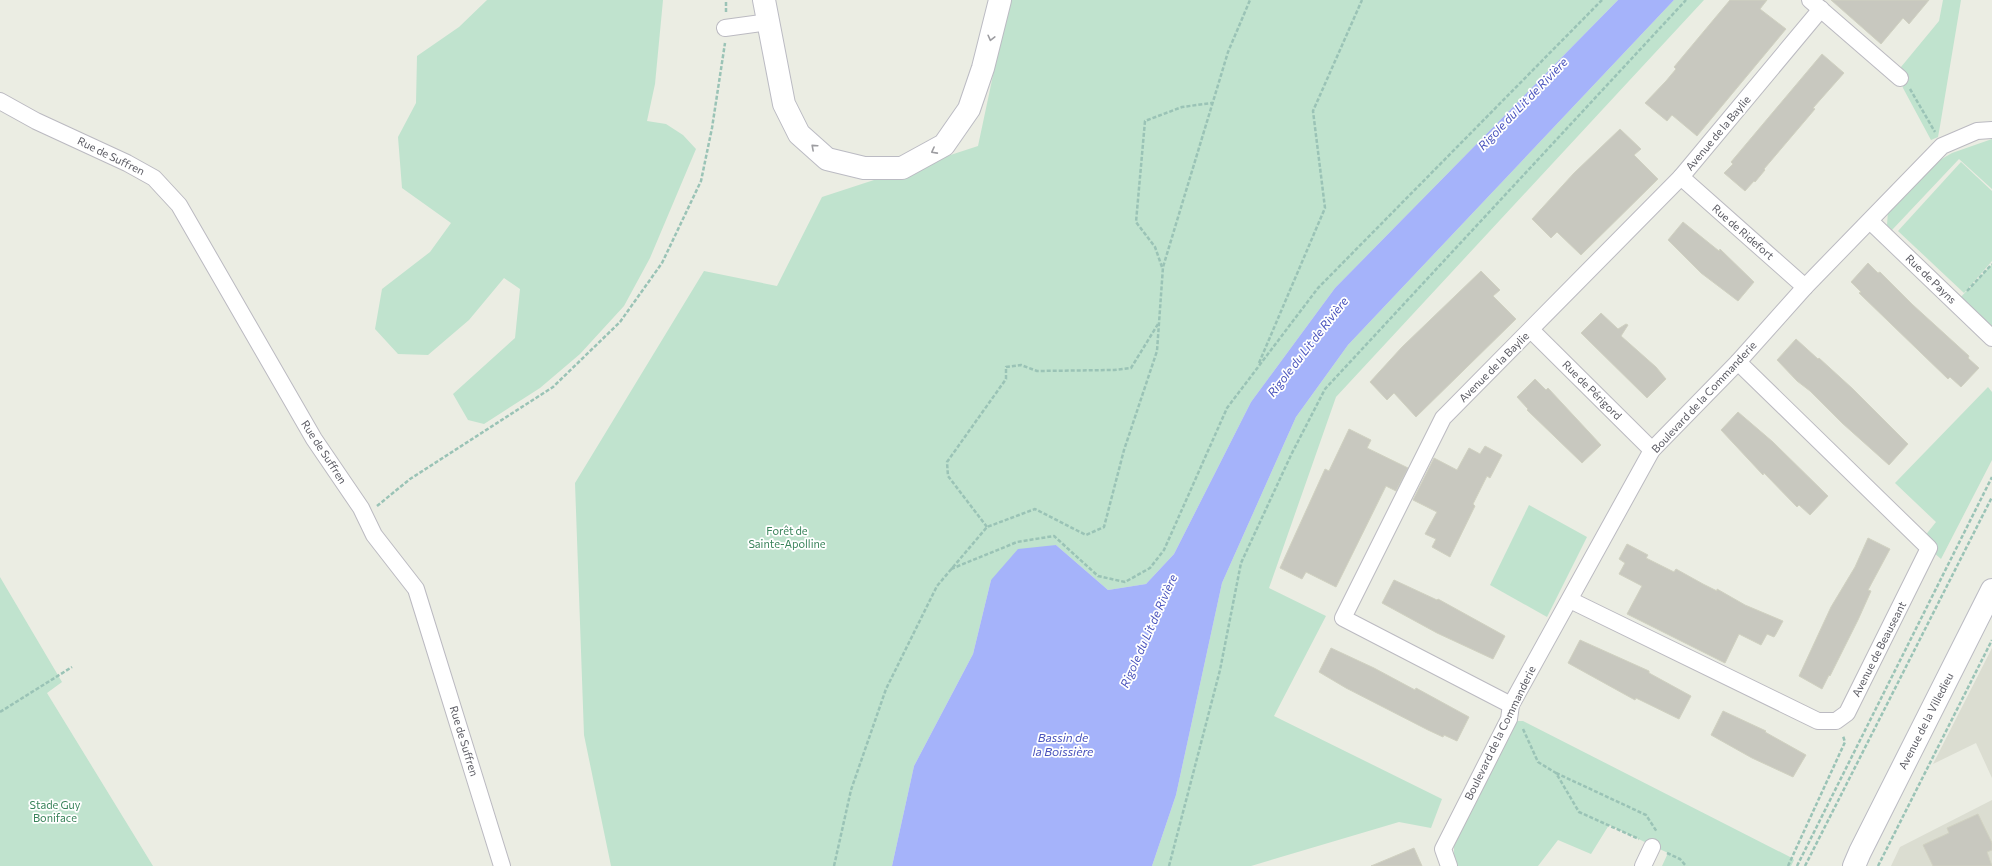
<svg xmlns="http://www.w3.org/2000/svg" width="1992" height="866" font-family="Commissioner,sans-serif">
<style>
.education{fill:#dbddd1}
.green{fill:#c0e3ce}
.water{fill:#a5b3fa}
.building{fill:#c8c8bf;stroke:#d0d1c1}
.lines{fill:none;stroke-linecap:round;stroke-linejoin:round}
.street-casing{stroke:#bbbac1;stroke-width:18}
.secondary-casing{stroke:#bbbbc3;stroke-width:24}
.path{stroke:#9ac3b6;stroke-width:2.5;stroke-dasharray:4 2;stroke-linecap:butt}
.street{stroke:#fff;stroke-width:16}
.secondary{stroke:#fff;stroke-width:22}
.oneway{stroke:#9d9da1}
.labels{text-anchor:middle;stroke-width:3.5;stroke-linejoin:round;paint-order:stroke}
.street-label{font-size:11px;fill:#5b5b63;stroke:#fff}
.park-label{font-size:11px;fill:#39835a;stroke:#fff}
.water-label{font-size:12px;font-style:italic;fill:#4953bc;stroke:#fff}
</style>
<rect width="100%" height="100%" fill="#ebede3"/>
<g class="education">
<path d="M1992,648V778L1976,743L1933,764Z"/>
<path d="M1992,800V866H1891L1900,847Z"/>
</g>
<g class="green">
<path d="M487,0H663L655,84L647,121L666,124L683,135L696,149L650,258L624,306L580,354L540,388L484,424L468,420L453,394L515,338L520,289L504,278L469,320L428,355L398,354L375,329L382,289L430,252L451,223L402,188L398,137L416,103L417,56L459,27Z"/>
<path d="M1009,0H1618L1335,288L1251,402L1174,554L1146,584L1108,590L1056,545L991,580L973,654L914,766L892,866H611L584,735L575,483L704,271L777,286L822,197L978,146Z"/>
<path d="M1674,0H1704L1336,397L1269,588L1326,616L1274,716L1442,799L1431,828L1399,822L1251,866H1152L1176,795L1222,583L1296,417L1348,345Z"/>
<path d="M1943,0H1961L1940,126L1938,137L1931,140L1903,88L1900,78L1901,67L1939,21Z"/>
<path d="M1992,139V189L1959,159L1892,230L1887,225L1888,211L1933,164L1952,153Z"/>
<path d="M1961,162L1992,191V261L1964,293L1898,231Z"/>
<path d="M1992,264V329L1959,299Z"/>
<path d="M1988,387L1992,392V460L1941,559L1931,550L1924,537L1936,522L1895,483Z"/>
<path d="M1529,505L1587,537L1547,617L1490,585Z"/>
<path d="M0,577L62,682L47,693L153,866H0Z"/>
<path d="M1514,721H1523L1792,858L1794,860L1791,866H1662L1668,853L1609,825L1591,854L1558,840L1538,866H1457L1454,857V843Z"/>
</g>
<path class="water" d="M1618,0H1674L1348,345L1296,417L1222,583L1176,795L1152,866H892L914,766L973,654L991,580L1018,549L1056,545L1108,590L1146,584L1174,554L1251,402L1335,288Z"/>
<g class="building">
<path d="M1730,0H1767L1760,9L1786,29L1697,136L1672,115L1667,121L1645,103L1666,81L1676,69L1674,67Z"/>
<path d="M1831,0H1929L1909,24L1903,18L1881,44Z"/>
<path d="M1822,54L1844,73L1813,108L1815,109L1764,169L1765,170L1755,182L1754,181L1745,191L1724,173L1733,164L1731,162Z"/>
<path d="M1620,129L1641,149L1634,155L1658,179L1581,255L1557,232L1551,238L1532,219L1574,173Z"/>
<path d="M1683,222L1719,251L1720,249L1754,282L1738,301L1701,273L1668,240Z"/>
<path d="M1868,263L1878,273L1880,272L1913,305L1969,356L1968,358L1979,368L1961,387L1950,377L1948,379L1859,293L1861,292L1851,282Z"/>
<path d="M1481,271L1500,290L1493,296L1516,319L1416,417L1394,393L1387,400L1370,382L1402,347Z"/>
<path d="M1601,313L1618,329L1626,324L1628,325L1621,336L1656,367L1666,379L1647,398L1581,333Z"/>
<path d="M1796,339L1818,359L1819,358L1853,389L1908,444L1889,465L1842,423L1810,391L1797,381L1777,360Z"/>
<path d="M1535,379L1546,390L1548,388L1601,445L1582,463L1527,410L1528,409L1517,397Z"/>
<path d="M1738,412L1773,442L1828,496L1810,515L1799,505L1797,507L1764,473L1763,475L1721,430Z"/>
<path d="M1349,429L1371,440L1367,448L1408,468L1396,491L1386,486L1336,587L1306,572L1302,579L1280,568L1325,469L1329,471Z"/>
<path d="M1485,446L1502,455L1490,478L1487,476L1473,504L1475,506L1450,557L1432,547L1436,539L1425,534L1437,512L1413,500L1434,458L1457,470L1469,448L1480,454Z"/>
<path d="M1868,538L1890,549L1868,590L1871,591L1858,620L1830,676L1829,675L1822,689L1799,676L1831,607L1855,567Z"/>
<path d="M1627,544L1648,555L1646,558L1674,572L1676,569L1703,584L1717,591V589L1745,605L1783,621L1776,634L1774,637L1767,634L1761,645L1739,634L1725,663L1627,614L1642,586L1619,574L1625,563L1619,559Z"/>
<path d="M1394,580L1437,600L1438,599L1505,636L1493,659L1437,633L1382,603Z"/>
<path d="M1580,640L1649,671V673L1691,696L1679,719L1636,698L1635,700L1568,663Z"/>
<path d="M1331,648L1374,668L1415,690L1416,688L1469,717L1457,741L1444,735L1443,737L1428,730L1346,688L1319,672Z"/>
<path d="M1723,711L1766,731L1765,732L1806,755L1793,777L1752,758L1711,735Z"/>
<path d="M1978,814L1992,843V850L1987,852L1992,866H1933L1923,845L1949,833L1947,828Z"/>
<path d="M1414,848L1422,866H1371Z"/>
</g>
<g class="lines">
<g class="street-casing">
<g id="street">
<path d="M1810,0L1900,78"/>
<path d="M725,28L768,22"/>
<path d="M0,101L36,121L127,163L154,178L179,205L314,439L361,508L374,535L416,589L502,866"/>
<path d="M1681,177L1805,287"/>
<path d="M1870,221L1992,338"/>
<path d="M1531,330L1652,450"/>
<path d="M1570,600L1818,721H1836L1847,713L1929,548L1738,362"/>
<path d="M1511,705L1343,618L1443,418L1681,177L1821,9"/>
<path d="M1449,866L1443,849L1509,719L1511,705L1652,450L1738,362L1805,287L1942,146L1977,131L1992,130"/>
<path d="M1643,866L1652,847"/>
</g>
</g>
<g class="secondary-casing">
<g id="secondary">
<path d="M764,0L784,104L799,134L827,159L864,168H902L944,145L969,109L983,68L1000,0"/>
<path d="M1854,866L1860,852L1992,590"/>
</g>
</g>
<g class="path">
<path d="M726,12V0"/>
<path d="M1910,89L1935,132"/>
<path d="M1162,267L1155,247L1136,222L1145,121L1182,107L1212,103"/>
<path d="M1967,291L1992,264"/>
<path d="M1259,363L1325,208L1313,111L1362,0"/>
<path d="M377,506L410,479L553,387L620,322L662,263L701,181L712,128L725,43"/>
<path d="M987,527L948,476L947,462L1006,379V367L1021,365L1037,371L1114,370L1131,368L1158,324"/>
<path d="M951,569L1017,542L1054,536L1098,576L1125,582L1150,568L1164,550L1227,408L1318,288L1602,0"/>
<path d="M0,712L72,667"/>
<path d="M1523,729L1538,762L1556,773L1579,812L1639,839"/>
<path d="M1556,773L1646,815L1657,832"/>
<path d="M1667,853L1680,859L1686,866"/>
<path d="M834,866L851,790L886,689L937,586L987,527L1035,509L1086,535L1104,527L1124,450L1157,351L1163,267L1228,52L1250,0"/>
<path d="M1169,866L1220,670L1241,563L1291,455L1325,389L1686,0"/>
<path d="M1788,866L1845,742L1843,736"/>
<path d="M1797,866L1992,477"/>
<path d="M1805,866L1992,497"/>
<path d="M1878,866L1992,640"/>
</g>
<use href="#street" class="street"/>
<use href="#secondary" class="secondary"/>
</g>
<defs><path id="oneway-chevron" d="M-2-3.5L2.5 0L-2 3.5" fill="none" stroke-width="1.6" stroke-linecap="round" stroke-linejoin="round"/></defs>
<g class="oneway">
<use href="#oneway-chevron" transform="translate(991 38) rotate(104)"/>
<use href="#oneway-chevron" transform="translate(814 147) rotate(-138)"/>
<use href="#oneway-chevron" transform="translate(934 151) rotate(152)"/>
</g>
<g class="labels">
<g class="street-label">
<text transform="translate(1718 133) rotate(-50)" y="4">Avenue de la Baylie</text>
<text transform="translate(111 156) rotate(26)" y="4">Rue de Suffren</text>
<text transform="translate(1743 232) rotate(41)" y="4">Rue de Ridefort</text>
<text transform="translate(1931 279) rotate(44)" y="4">Rue de Payns</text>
<text transform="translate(1494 367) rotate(-45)" y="4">Avenue de la Baylie</text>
<text transform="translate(1592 390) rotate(45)" y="4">Rue de Périgord</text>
<text transform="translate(1704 397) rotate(-47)" y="4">Boulevard de la Commanderie</text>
<text transform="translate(324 452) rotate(57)" y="4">Rue de Suffren</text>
<text transform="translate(1879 649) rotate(-63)" y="4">Avenue de Beauseant</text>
<text transform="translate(1926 721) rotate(-63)" y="4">Avenue de la Villedieu</text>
<text transform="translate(1500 733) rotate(-64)" y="4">Boulevard de la Commanderie</text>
<text transform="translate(464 741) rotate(73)" y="4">Rue de Suffren</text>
</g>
<g class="park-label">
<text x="787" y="535">Forêt de<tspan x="787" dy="13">Sainte-Apolline</tspan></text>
<text x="55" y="809">Stade Guy<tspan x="55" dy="13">Boniface</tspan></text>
</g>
<g class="water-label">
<text transform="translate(1523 104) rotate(-46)" y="4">Rigole du Lit de Rivière</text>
<text transform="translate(1308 347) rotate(-52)" y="4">Rigole du Lit de Rivière</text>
<text transform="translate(1149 631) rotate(-66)" y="4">Rigole du Lit de Rivière</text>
<text x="1063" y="742">Bassin de<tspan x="1063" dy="14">la Boissière</tspan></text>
</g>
</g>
</svg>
